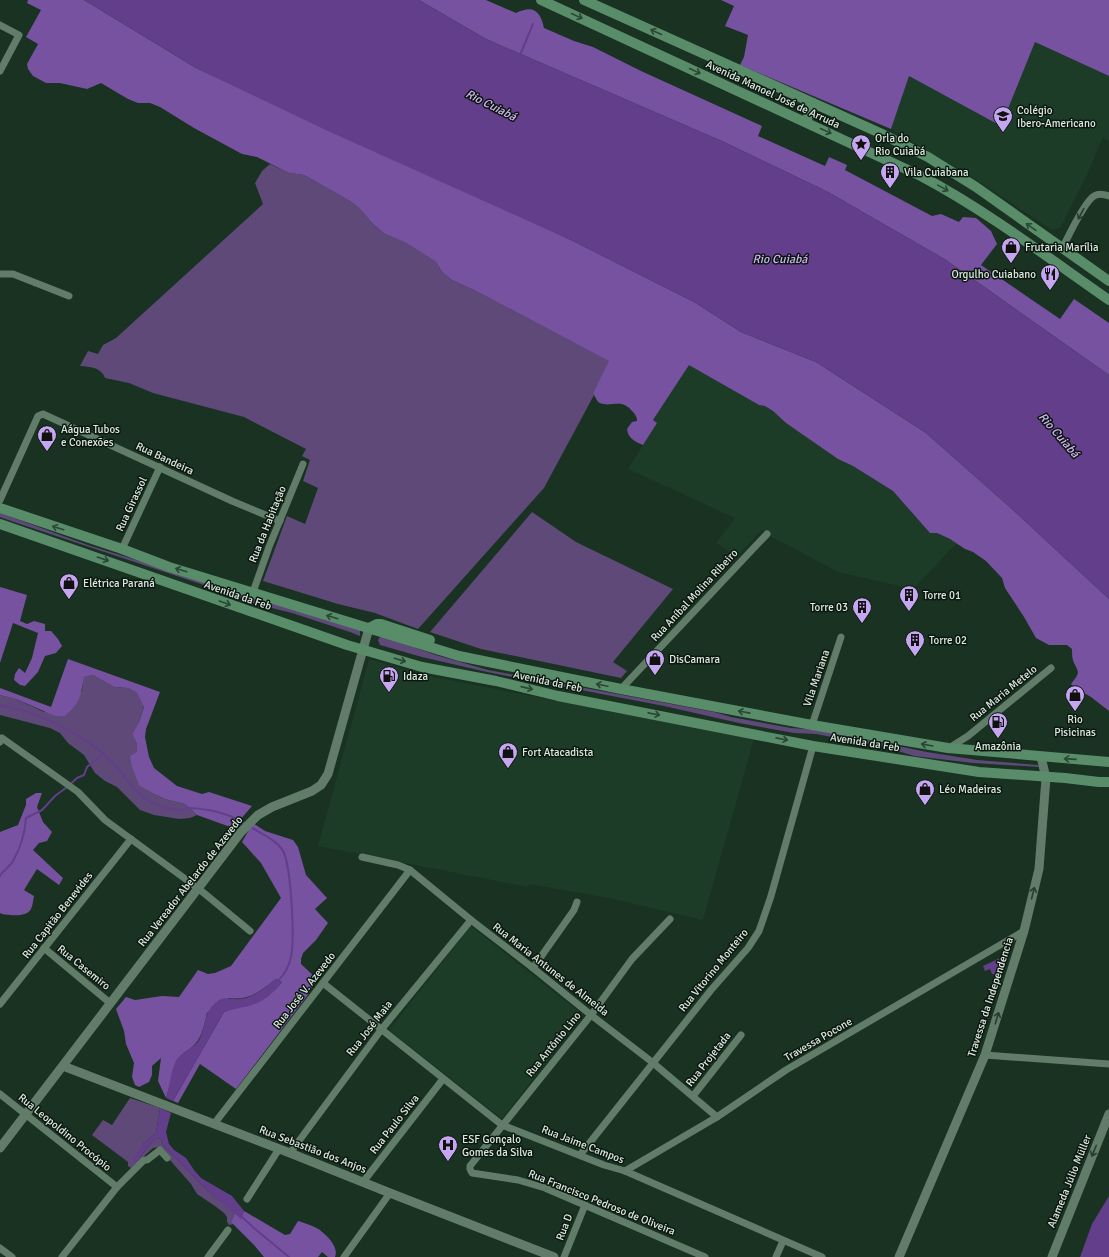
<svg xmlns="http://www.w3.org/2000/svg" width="1109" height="1257" font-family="Signika,sans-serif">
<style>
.built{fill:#1c3c27}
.green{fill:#5e4978}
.forest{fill:#7752a0}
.water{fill:#633e8b}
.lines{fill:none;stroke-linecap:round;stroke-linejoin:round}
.stream{stroke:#633e8b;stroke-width:2}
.street{stroke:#617d69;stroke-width:7}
.secondary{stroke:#617d69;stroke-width:9}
.primary{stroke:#598d6a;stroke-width:10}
.oneway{stroke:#2b4634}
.oneway2{stroke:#2a3b2f}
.labels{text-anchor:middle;stroke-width:3;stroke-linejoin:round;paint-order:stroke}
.street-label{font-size:11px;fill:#dbeadf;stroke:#0c1710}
.poi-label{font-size:11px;fill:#dbeadf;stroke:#0c1710;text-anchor:start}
.water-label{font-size:12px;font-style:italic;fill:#d0b5f5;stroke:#0c1710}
</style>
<rect width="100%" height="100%" fill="#193222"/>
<g class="built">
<path d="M1035,42L1109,76V141L1103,137L1086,177L1060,228L1052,230L970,176L891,129L909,76L1001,126Z"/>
<path d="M689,364L759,405L765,406L773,411L786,423L838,459L853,466L893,491L930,533H937L957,543L913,589L838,572L772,537L762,530L737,556L716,543L735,518L628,469L657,423L653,421Z"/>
<path d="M369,659L419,674L754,739L703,920L609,898L529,884L528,887L318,846Z"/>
<path d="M471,926L583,1015L502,1119L389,1030Z"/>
</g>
<g class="green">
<path d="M270,164L289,173L304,175L350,201L359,208L373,224L385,234L406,243L436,262L443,273L452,280L476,291L610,361L593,393L594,395L544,488L418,629L375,613L338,604L263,581L287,516L305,524L318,488L303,481L310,460L302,456L306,449L244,417L153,393L129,383L105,378C101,367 90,367 80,366L88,351L98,354L103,345L116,338L263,204L255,183L262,171Z"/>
<path d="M532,512L576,542L673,589L613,662L627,671L621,678L481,649L430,632Z"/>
<path d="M0,513L88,545L360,630V636L350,632L292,613L256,604L216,589L14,522L0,517Z"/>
<path d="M380,637H384L436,655L488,670L714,712L731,717L791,728L818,730L927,752L977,760L1038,765L1039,767L973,763L914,756L885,747L837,738L816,734L794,733L739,723L664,706L487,672L422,657L380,645L378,640Z"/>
<path d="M93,675L114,687L128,688L137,693L144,706L139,722L132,734L137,744L139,784L152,793L165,799L185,804L197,815L190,818L179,819L154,815L140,810L117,787L105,781L95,773L84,755L68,743L60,733L50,728L0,715V695L16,699L44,712L82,691L83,677Z"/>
<path d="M130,1098L160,1108L156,1133L143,1144L137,1163C143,1153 148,1145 157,1138L161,1139L163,1145L207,1190L235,1213L231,1222L234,1224L229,1225L227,1222V1217L224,1213L215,1206L197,1194L191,1184L169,1159L165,1150L160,1147L153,1148L131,1168L128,1166V1162L92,1135L103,1120L112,1125Z"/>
</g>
<g class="forest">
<path d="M28,0H84L196,68L571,240L694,302L741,332L816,362L926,433L1013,510L1109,599V711L1091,697L1074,687L1071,684C1079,673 1080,674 1074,663C1072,659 1072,654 1072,649L1067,645H1049L1036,638L1024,617L1005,588L1002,578L986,561L973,552L965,549L950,539L937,533H930L893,491L853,466L838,459L786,423L773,411L765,406L759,405L689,365L653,420L657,423L643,445C635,442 628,438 627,429L632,422L637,421C637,417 636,416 633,412C621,397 612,408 600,403C597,402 595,396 593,393L609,361L476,291L452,280L443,273L436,262L406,243L385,234L373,224L359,208L350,201L304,175L289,173L257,157L242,154L194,128L160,107L150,103H138L128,99L101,83L87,89L60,83H46L33,76L28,69L27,64L38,44L26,37L41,10L27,3Z"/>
<path d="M419,0H486L516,13C533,5 540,10 544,28L574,41L593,47L641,71L762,126L758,136L825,166L829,157L847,165L845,170L932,216L941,214L959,222L963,217L976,218L991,231L997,244L981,265L1060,319L1074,299L1109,323V375L946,260L828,192L724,142L486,39Z"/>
<path d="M721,0H1109V76L1035,42L1001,126L909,76L891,129L740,65L744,57L748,35L725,26L734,6Z"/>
<path d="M0,587L27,595L20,621L27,624L34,621L45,624V631H51L58,639L62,646L56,653L45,656L38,672L25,686L20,685L14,680L15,674L19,668L25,673L32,658L38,633L13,623L0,663Z"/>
<path d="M68,659L160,692L146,729L145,737L149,757L154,768L177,786L202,794L209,792L252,806L233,828L197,815L185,804L165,799L152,793L139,785L132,767L130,756L137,752V744L132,734L139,722L144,707L137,693L128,688L114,687L93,675L84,677C80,698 81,701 65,716H55L16,699L0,695V688L51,707Z"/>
<path d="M36,793H42L37,807L43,822L52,832L47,841L39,843L33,850L63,878L59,885L37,869L24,890L34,896C33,900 33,905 31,909C26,918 10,915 2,914L0,913V832L18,825L26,805V799Z"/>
<path d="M253,823L265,831L293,840L298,847L306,875L327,898L315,909L328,923L316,940L303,953L301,959V964L317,979L307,996L236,1089L200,1064L178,1103L173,1101L224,1012L275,990L282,982L276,979C260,991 250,1001 229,998L207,1013C204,1026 202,1039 192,1047C188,1051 183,1052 180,1057C172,1070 171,1084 166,1098L158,1081L161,1058L152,1066V1075L149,1082L139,1087L135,1085L132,1077L134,1063L126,1044L124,1031L116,1009L126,997L135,1000L162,996L179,997L198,970L208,974L215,973L231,966L281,898L261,863L242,842Z"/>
<path d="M244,1211L285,1235L290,1234L298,1221C304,1223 317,1227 321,1231C328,1237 339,1247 335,1257H328L322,1252L318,1257H264L254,1245L231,1222L235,1213L241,1218Z"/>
</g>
<g class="water">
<path d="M84,0H419L486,39L724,142L828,192L946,260L1109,375V599L1013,510L926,433L816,362L741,332L694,302L571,240L328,131L196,68Z"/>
<path d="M1000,958L1002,961L997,975L992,974L990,969L985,971L983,966Z"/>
<path d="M276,979L282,982C273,993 264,1002 249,1006C241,1008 232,1009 224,1012L173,1101L166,1098C170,1087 170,1074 175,1063C179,1052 193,1050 199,1040C207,1025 202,1012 219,1000C225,996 233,1000 239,999C254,998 265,987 276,979Z"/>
<path d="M160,1108L171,1113L166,1132L169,1144L174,1150L186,1158L194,1170L201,1178L232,1196L244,1211L241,1219L207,1190L163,1145L161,1139L157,1138C148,1145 143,1153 137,1163L133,1160L143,1144L156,1133Z"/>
<path d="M1109,1196V1257H1080L1092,1224Z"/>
</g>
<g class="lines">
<g class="stream">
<path d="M520,55L533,24"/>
<path d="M0,705C39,712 84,734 112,762C126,776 134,794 152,803C160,806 169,810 178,810C182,810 186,808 190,808C210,809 229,813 245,824"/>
<path d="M251,827C261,834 279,841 284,853C291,870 295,939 291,957C289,966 284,975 278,981"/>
<path d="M0,876C3,870 10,867 13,861C20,849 25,832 26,818L42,810L55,796L67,787L77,778L84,775L87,767L103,754"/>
<path d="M240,1215L255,1229L289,1257"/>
</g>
<g class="street">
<path d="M0,25L19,35L0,71"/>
<path d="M1062,249C1068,237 1084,202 1094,196C1099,193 1104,194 1109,196"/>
<path d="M0,274H13L69,296"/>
<path d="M0,500L38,416L43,414L232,501L280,521"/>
<path d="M122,549L160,467"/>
<path d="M253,592L269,547L303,464"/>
<path d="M621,689L767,534"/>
<path d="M812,725L841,637"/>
<path d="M0,742L2,738L78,792L105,820L199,889L250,931"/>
<path d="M949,748L968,736L1051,668"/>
<path d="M362,857L398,865L410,870L471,920L533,968L591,1015L652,1062L717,1117"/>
<path d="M670,919L632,959L591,1015L470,1166V1169L472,1173L518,1180L545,1188L705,1257"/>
<path d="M44,948L110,1003"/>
<path d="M533,968L574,910L577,902"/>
<path d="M323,983L502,1125L604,1165L625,1171L822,1257"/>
<path d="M0,1004L131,839"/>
<path d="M985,1055L1109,1064"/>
<path d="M0,1094L117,1187"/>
<path d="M693,1096L741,1035"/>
<path d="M214,1124L410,870"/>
<path d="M290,1153L381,1030L471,920"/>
<path d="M580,1155L711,990L748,948L759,931L771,896L813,746"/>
<path d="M625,1171L717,1117L786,1070L1024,931"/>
<path d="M363,1182L443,1079"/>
<path d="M247,1199L279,1149"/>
<path d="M0,1248L12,1257"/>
<path d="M62,1257L117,1187L144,1160H147L160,1150L167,1158"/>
<path d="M208,1257L228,1230"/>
<path d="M344,1257L390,1193"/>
<path d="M564,1257L585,1205"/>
<path d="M776,1257L783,1241"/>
</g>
<g class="secondary">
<path d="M63,1066L290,1153L390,1193L554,1257"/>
<path d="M0,1148L241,832L258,815L272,807L312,791L321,785L328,774L369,628"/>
<path d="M899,1257L985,1055L1024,931L1039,869L1046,778L1041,757"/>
<path d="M1052,1257L1109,1114"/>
</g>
<g class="primary">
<path d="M541,0L921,176C987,211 1047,257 1109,300"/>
<path d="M584,0L880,133L928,157L976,187L1109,281"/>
<path d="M806,122L813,103"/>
<path d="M0,508L122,549L169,567L459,656L621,689L812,725L948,748L1109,762"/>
<path d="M0,524L347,645L422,667L496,681L558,696L813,746L979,772L1065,778L1099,782H1109"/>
<path d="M369,628L377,624H381L430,640"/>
</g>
</g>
<defs><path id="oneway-shaft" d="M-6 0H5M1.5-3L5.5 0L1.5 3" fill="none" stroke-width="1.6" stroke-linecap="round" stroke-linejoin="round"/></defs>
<g class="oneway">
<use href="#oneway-shaft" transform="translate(577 16) rotate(25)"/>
<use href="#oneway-shaft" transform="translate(656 32) rotate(-156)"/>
<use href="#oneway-shaft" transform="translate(695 71) rotate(25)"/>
<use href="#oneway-shaft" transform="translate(826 131) rotate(25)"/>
<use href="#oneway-shaft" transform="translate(943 188) rotate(29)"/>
<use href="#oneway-shaft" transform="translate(1031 227) rotate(-145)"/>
<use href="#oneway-shaft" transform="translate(58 528) rotate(-162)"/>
<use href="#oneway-shaft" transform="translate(103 559) rotate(19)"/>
<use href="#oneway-shaft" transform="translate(181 570) rotate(-163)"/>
<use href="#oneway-shaft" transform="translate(225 603) rotate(20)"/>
<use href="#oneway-shaft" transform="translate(332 617) rotate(-163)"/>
<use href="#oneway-shaft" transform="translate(400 660) rotate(16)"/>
<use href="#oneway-shaft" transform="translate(602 685) rotate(-168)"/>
<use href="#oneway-shaft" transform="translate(527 688) rotate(13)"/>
<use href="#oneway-shaft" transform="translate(744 712) rotate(-169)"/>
<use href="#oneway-shaft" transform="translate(654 714) rotate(11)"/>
<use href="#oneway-shaft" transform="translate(782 739) rotate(11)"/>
<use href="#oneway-shaft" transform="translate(927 745) rotate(-170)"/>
<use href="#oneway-shaft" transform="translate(1070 759) rotate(-176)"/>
</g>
<g class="oneway2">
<use href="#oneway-shaft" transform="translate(1081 214) rotate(118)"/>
<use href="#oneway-shaft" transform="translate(1033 893) rotate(-76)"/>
<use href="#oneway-shaft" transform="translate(997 1018) rotate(-73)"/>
<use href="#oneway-shaft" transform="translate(1094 1151) rotate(112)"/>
</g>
<defs>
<g id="school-pin" transform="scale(1)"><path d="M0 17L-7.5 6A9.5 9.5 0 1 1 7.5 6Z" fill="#c6a6f0" stroke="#0c1710"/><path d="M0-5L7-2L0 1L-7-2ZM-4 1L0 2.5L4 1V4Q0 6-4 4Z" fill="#111"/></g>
<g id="sight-pin" transform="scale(1)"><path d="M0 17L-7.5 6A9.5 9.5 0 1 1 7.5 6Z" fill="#c6a6f0" stroke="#0c1710"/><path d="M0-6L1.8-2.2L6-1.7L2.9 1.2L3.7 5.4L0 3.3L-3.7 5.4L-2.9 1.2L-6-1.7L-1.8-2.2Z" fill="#111"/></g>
<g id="building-pin" transform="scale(1)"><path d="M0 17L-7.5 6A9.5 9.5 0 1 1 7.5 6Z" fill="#c6a6f0" stroke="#0c1710"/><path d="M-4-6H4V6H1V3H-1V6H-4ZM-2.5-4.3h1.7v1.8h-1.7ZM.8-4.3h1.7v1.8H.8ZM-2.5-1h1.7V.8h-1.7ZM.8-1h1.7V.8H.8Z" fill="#111"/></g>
<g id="shop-pin" transform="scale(1)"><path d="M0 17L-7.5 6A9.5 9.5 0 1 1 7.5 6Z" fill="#c6a6f0" stroke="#0c1710"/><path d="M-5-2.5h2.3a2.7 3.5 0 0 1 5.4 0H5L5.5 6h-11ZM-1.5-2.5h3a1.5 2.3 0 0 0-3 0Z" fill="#111"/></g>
<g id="restaurant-pin" transform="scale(1)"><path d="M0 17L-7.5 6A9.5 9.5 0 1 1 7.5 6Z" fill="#c6a6f0" stroke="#0c1710"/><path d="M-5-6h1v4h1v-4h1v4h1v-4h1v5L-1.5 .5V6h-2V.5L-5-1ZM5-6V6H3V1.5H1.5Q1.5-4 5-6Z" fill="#111"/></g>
<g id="fuel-pin" transform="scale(1)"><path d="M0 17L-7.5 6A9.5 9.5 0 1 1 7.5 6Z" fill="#c6a6f0" stroke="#0c1710"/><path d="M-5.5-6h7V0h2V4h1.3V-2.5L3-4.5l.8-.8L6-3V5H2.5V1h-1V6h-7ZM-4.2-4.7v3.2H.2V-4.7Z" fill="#111"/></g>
<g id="hospital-pin" transform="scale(1)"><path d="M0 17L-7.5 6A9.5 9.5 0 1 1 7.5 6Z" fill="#c6a6f0" stroke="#0c1710"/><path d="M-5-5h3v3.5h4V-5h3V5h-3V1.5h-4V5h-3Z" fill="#111"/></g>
</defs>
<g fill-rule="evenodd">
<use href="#school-pin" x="1003" y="116"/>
<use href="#sight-pin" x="861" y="144"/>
<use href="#building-pin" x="890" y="172"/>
<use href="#shop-pin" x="1011" y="247"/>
<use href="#restaurant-pin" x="1050" y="274"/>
<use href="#shop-pin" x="47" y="435"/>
<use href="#shop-pin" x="69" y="583"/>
<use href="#building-pin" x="909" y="595"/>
<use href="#building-pin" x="862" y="607"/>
<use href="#building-pin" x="915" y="640"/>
<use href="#shop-pin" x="655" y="659"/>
<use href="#fuel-pin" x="389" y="676"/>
<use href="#shop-pin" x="1075" y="695"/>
<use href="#fuel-pin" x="998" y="722"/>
<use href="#shop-pin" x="508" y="752"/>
<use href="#shop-pin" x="925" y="789"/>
<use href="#hospital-pin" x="448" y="1145"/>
</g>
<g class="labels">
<g class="street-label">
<text transform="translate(773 94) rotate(25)" y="4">Avenida Manoel José de Arruda</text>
<text transform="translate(165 458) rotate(25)" y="4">Rua Bandeira</text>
<text transform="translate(131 504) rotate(-65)" y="4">Rua Girassol</text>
<text transform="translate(267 524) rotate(-68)" y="4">Rua da Habitação</text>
<text transform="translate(238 595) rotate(19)" y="4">Avenida da Feb</text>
<text transform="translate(694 595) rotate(-47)" y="4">Rua Aníbal Molina Ribeiro</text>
<text transform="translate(816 678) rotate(-71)" y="4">Vila Mariana</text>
<text transform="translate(548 681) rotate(12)" y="4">Avenida da Feb</text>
<text transform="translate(1003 693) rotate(-39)" y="4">Rua Maria Metelo</text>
<text transform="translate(865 742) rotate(9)" y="4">Avenida da Feb</text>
<text transform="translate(190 881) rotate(-52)" y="4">Rua Vereador Abelardo de Azevedo</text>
<text transform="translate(57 915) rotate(-52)" y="4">Rua Capitão Benevides</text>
<text transform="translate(84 967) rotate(39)" y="4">Rua Casemiro</text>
<text transform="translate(551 969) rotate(38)" y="4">Rua Maria Antunes de Almeida</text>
<text transform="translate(713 970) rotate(-51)" y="4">Rua Vitorino Monteiro</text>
<text transform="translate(304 990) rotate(-52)" y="4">Rua José V. Azevedo</text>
<text transform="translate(990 997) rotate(-72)" y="4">Travessa da Independencia</text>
<text transform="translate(369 1028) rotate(-52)" y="4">Rua José Maia</text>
<text transform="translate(818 1039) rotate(-30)" y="4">Travessa Pocone</text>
<text transform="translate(553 1044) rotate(-51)" y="4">Rua Antônio Lino</text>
<text transform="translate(708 1059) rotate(-52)" y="4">Rua Projetada</text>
<text transform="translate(394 1124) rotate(-52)" y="4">Rua Paulo Silva</text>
<text transform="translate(65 1132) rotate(39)" y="4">Rua Leopoldino Procópio</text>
<text transform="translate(583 1144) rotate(21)" y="4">Rua Jaime Campos</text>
<text transform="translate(313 1149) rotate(21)" y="4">Rua Sebastião dos Anjos</text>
<text transform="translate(1069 1181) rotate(-68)" y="4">Alameda Júlio Müller</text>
<text transform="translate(602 1202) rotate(22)" y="4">Rua Francisco Pedroso de Oliveira</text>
<text transform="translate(564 1227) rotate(-69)" y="4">Rua D</text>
</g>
<g class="poi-label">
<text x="1017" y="114">Colégio<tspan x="1017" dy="13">Ibero-Americano</tspan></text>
<text x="875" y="142">Orla do<tspan x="875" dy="13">Rio Cuiabá</tspan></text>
<text x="904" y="176">Vila Cuiabana</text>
<text x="1025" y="251">Frutaria Marília</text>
<text x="1036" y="278" text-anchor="end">Orgulho Cuiabano</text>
<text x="61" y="433">Aágua Tubos<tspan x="61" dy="13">e Conexões</tspan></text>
<text x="83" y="587">Elétrica Paraná</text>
<text x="923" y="599">Torre 01</text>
<text x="848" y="611" text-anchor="end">Torre 03</text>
<text x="929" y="644">Torre 02</text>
<text x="669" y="663">DisCamara</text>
<text x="403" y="680">Idaza</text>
<text x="1075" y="723" text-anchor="middle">Rio<tspan x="1075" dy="13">Pisicinas</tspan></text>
<text x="998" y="750" text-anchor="middle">Amazônia</text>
<text x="522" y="756">Fort Atacadista</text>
<text x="939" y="793">Léo Madeiras</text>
<text x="462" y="1143">ESF Gonçalo<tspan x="462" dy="13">Gomes da Silva</tspan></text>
</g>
<g class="water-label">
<text transform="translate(491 105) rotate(27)" y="4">Rio Cuiabá</text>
<text x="780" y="263">Rio Cuiabá</text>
<text transform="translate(1059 435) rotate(49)" y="4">Rio Cuiabá</text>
</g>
</g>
</svg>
